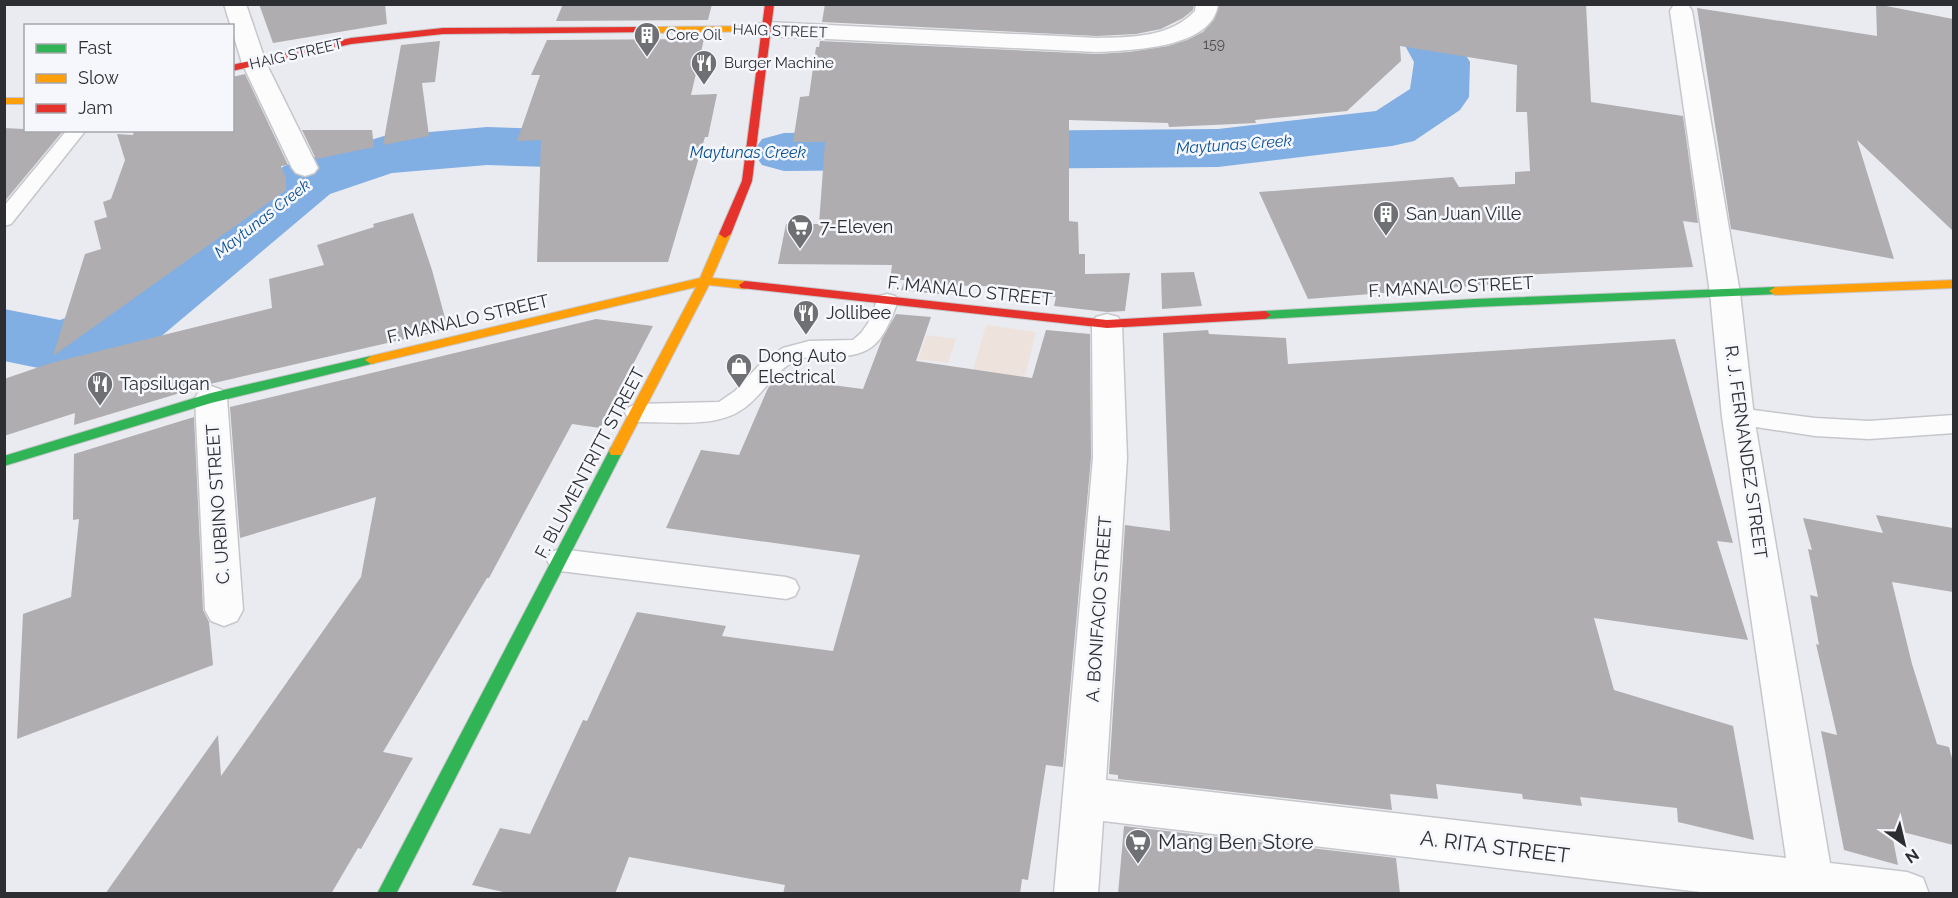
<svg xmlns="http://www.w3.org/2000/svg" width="1958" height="898" font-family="Raleway,sans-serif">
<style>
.commercial{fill:#ede3dc}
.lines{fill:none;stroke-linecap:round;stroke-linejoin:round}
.stream{fill:#81aee3;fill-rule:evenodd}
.river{fill:#81aee3;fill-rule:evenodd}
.building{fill:#afadaf}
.lane-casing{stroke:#c6c7cb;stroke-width:3}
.street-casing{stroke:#c6c7cb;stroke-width:3}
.fast-casing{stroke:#c6c7cb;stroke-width:2}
.slow-casing{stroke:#c6c7cb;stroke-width:2}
.jam-casing{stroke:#c6c7cb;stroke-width:2}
.lane{fill:#fcfcfd;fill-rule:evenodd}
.street{fill:#fcfcfd;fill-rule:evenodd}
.fast{fill:#30b455;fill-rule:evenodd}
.slow{fill:#ff9f0a;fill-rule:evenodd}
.jam{fill:#e5322d;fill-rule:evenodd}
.labels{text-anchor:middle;stroke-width:5;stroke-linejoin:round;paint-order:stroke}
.far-number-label{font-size:14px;fill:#4e4e51}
.far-street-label{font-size:15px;fill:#2d2e32;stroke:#f5f7fd}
.far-poi-label{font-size:15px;fill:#2d2e32;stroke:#f5f7fd;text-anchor:start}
.far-water-label{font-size:16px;font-style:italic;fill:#074e90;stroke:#f5f7fd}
.poi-label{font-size:18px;fill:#2d2e32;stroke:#f5f7fd;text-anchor:start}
.street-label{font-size:18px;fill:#2d2e32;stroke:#f5f7fd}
.near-poi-label{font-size:21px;fill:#2d2e32;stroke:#f5f7fd;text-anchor:start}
.near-street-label{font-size:21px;fill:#2d2e32;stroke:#f5f7fd}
</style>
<rect width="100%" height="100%" fill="#eaebf0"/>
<g class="commercial">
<path d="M986,325L1036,332L1019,402L966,394Z"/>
<path d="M927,335L956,339L948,363L918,359Z"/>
</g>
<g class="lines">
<path class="stream" d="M784,149L788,150V154L697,156L692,153L697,150Z"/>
<g class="river">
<path d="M1382,4H1435L1470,62L1469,97L1460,110L1414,141L1392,146L1218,167L784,171L762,165L753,152L762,139L784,133L1218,129L1376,111L1410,89L1414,62Z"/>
<path d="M487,127L652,132L674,138L683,151L674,164L652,170L487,165L392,173L330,194L158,339L63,373L4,361V309L60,320L106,303L284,166L384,136Z"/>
</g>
</g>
<g class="building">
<path d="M259,4H385L387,24L273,43Z"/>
<path d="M563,4H712L708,20L556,21Z"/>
<path d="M825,4H1194L1193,10L1183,18L1161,29L1136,34L1097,36L822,22Z"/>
<path d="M1220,4H1586L1591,102L1683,116L1698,223L1683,221L1693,267L1517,275L1521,282L1308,299L1259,192L1453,177L1459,187L1515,184V172L1530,171L1527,112H1516L1517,65L1400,46L1401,61L1347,111L1255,120L1256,123L1169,127L1168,123L1069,120V221L1078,222L1079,254H1085V274L1130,273L1125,311L1107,312L1054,306L1056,297L1013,296L1014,287L941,285L939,294L901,290L905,280H890L892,265L778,264L786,224H819L825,142H793L800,97L809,96L816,47H819L820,41L1097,54L1129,52L1168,46L1187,40L1203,32L1214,20Z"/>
<path d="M1876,4L1953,19V231L1857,140L1894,259L1731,229L1697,8L1877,36Z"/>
<path d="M704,39L691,95L717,94L708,137H705L668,262H537L541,140L517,141L540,75H531L547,40Z"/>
<path d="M440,41L435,82L422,83L429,136L383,145L401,45Z"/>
<path d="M245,74L288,165L281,166L286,178V190L53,356L85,254L101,249L94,221L107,217L103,202L111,199L125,160L117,134L133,135L134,130H232V77Z"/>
<path d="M4,128L63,131L4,202Z"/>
<path d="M302,130H372L374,147L316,159Z"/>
<path d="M413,213L432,270L448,329L210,384L74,425L75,413L4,436V379L51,363L272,308L269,279L324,265L317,245L374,227L373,224Z"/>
<path d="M1194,272L1202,306L1162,309L1161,273Z"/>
<path d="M896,314L931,317L916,361L1032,378L1046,330L1090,334L1091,458L1063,767L1046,765L1028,880L1022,879L1020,894H783L785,885L629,857L615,894H512L472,885L500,828L530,834L583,720L587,721L637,612L726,626L722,636L833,651L860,555L666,528L701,450L739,455L768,388L777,378L863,389L882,339Z"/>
<path d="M596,319L653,326L600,428L572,424L489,578H487L383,752L413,758L361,849L358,848L331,894H105L218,735L221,776L361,577L376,497L240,538L230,407Z"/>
<path d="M1208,330L1209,334L1286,338L1288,364L1675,339L1733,543L1717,541L1748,640L1594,618L1614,690L1733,726L1754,840L1678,822L1677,808L1580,797L1582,806L1523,799L1522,794L1436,784L1438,799L1390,794L1392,810L1118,779V775L1109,774L1125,525L1170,531L1163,333Z"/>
<path d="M194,417L203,610L209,622L213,665L17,739L23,614L71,597L79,519L73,520L74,454Z"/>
<path d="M1876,515L1953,528V592L1892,582L1912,664L1937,744L1949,747L1953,762V845L1891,829L1898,865L1844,850L1821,731L1837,735L1816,644L1819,645L1810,595L1818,597L1808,549L1812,550L1803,518L1883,533Z"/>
<path d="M1124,826L1396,858L1400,894H1118Z"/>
</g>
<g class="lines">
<g class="lane-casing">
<g id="lane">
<path d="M67,130H86L11,224L4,226V206Z"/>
<path d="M887,294L895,296L898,301C885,335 877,357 836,356C822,356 808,355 795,361C775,371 765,391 748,405C720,430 672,421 637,422L629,419L625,413L629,407L637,404L719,402L735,391L763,361L783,348L809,341L853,340L861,333L868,323L879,296Z"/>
<path d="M1738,408L1815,418L1869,421L1954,415V433L1869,439L1815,436L1730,423L1726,417L1730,411Z"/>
<path d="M560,549L786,577L795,580L799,588L795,596L786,599L560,571L551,568L547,560L551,552Z"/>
</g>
</g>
<g class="street-casing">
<g id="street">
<path d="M224,4H246L266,63L318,168L314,173L305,176L296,173L292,168L242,63Z"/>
<path d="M1196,4H1218C1213,49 1130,50 1097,52L766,36L758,34L755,29L758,24L766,22L1097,38C1132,37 1169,38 1195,11Z"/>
<path d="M1681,4L1689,6L1692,11L1740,293L1754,417L1830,863L1907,872L1923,878L1929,894H1717L1103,821L1098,894H1054L1093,458L1092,324L1096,317L1107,314L1118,317L1122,324L1127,458L1106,780L1786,858L1722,417L1710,293L1670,11L1673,6Z"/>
<path d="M211,386L222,390L227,398L243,610L237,621L224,626L211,621L205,610L195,398L200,390Z"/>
</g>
</g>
<g class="fast-casing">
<g id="fast">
<path d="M1775,287L1779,288L1781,291L1779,294L1475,307L1265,319L1259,315L1265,311L1475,299Z"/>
<path d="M371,356L377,360L375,363L211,403L4,466V456L211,393Z"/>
<path d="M616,446L621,447L623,451L396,894H377L609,451L611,447Z"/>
</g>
</g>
<g class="slow-casing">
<g id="slow">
<path d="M766,26L769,27V31L650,33L645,30L650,27Z"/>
<rect x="4" y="98" width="22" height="6"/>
<path d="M725,230L731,234L712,278L745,281L751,285L745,289L709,285L621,455H611L609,451L696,287L371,364L365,360L371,356L700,278L719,234Z"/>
<path d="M1954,280V288L1775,295L1769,291L1775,287Z"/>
</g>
</g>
<g class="jam-casing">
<g id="jam">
<path d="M765,4H774L752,181L731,234L725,238L719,234L742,181Z"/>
<path d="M650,27L653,28V32L443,34L351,44L232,71V65L351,38L443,28Z"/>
<path d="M745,281L1107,320L1265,311L1271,315L1265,319L1107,328L741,288L739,285Z"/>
</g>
</g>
<use href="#lane" class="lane"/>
<use href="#street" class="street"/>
<use href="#fast" class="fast"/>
<use href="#slow" class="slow"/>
<use href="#jam" class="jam"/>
</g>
<defs>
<g id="building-pin" transform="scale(1.35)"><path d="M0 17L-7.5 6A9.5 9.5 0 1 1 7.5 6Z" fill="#6f7074" stroke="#f5f7fd"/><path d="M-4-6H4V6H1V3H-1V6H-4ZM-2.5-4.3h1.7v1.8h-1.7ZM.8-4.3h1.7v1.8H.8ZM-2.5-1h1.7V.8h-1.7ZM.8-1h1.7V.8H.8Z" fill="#fff"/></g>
<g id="restaurant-pin" transform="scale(1.35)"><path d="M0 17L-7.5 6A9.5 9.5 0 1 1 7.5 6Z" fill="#6f7074" stroke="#f5f7fd"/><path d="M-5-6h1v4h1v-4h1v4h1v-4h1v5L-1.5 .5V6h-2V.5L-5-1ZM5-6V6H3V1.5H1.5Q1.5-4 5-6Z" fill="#fff"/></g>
<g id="supermarket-pin" transform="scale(1.35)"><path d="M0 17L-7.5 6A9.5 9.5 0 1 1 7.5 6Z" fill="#6f7074" stroke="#f5f7fd"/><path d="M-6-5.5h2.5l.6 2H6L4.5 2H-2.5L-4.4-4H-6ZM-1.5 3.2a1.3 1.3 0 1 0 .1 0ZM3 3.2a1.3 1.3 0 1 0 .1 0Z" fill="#fff"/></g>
<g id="shop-pin" transform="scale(1.35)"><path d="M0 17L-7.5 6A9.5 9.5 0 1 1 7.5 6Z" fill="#6f7074" stroke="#f5f7fd"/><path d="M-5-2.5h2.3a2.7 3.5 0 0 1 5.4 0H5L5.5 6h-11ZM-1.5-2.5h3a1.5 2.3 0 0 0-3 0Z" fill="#fff"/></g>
</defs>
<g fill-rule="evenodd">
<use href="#building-pin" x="647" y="35"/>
<use href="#restaurant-pin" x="704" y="63"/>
<use href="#building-pin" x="1386" y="214"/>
<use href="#supermarket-pin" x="800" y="227"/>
<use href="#restaurant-pin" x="806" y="313"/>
<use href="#shop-pin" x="739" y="366"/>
<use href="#restaurant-pin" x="100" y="384"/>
<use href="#supermarket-pin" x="1138" y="842"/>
</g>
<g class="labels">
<g class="far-number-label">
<text x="1214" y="49">159</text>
</g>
<g class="far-street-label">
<text transform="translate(780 31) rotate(2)" y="5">HAIG STREET</text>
<text transform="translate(296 54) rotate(-13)" y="5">HAIG STREET</text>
</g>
<g class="far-poi-label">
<text x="666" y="40">Core Oil</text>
<text x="724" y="68">Burger Machine</text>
</g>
<g class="far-water-label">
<text transform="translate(1234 144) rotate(-4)" y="6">Maytunas Creek</text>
<text x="748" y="158">Maytunas Creek</text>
<text transform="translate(262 218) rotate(-38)" y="6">Maytunas Creek</text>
</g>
<g class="poi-label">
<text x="1406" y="220">San Juan Ville</text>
<text x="820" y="233">7-Eleven</text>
<text x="826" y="319">Jollibee</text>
<text x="758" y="362">Dong Auto<tspan x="758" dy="21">Electrical</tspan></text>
<text x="120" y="390">Tapsilugan</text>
</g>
<g class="street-label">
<text transform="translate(1451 287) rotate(-3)" y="6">F. MANALO STREET</text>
<text transform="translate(970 291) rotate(6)" y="6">F. MANALO STREET</text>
<text transform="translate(468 319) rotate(-13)" y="6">F. MANALO STREET</text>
<text transform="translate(1746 452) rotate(82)" y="6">R. J. FERNANDEZ STREET</text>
<text transform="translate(590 463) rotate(-62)" y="6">F. BLUMENTRITT STREET</text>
<text transform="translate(218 504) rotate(-94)" y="6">C. URBINO STREET</text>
<text transform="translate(1099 609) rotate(-86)" y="6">A. BONIFACIO STREET</text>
</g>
<g class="near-poi-label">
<text x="1158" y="849">Mang Ben Store</text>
</g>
<g class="near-street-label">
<text transform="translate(1495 847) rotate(7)" y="7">A. RITA STREET</text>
</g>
</g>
<rect width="1958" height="898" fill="none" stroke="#2d2e32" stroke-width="12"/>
<rect x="24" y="24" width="210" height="108" fill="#f5f7fd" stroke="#a5a7ac" stroke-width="1.5"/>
<rect x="36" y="44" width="30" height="9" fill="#30b455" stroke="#a5a7ac" stroke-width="1.5"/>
<text x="78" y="54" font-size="18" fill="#2d2e32">Fast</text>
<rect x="36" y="74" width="30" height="9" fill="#ff9f0a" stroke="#a5a7ac" stroke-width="1.5"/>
<text x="78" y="84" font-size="18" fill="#2d2e32">Slow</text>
<rect x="36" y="104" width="30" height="9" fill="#e5322d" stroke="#a5a7ac" stroke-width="1.5"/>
<text x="78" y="114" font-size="18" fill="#2d2e32">Jam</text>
<g transform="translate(1904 844) rotate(146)" stroke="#f5f7fd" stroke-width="4.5" paint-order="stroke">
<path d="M0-4.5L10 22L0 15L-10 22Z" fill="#2d2e32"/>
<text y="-9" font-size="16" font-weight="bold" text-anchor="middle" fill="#2d2e32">N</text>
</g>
</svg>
